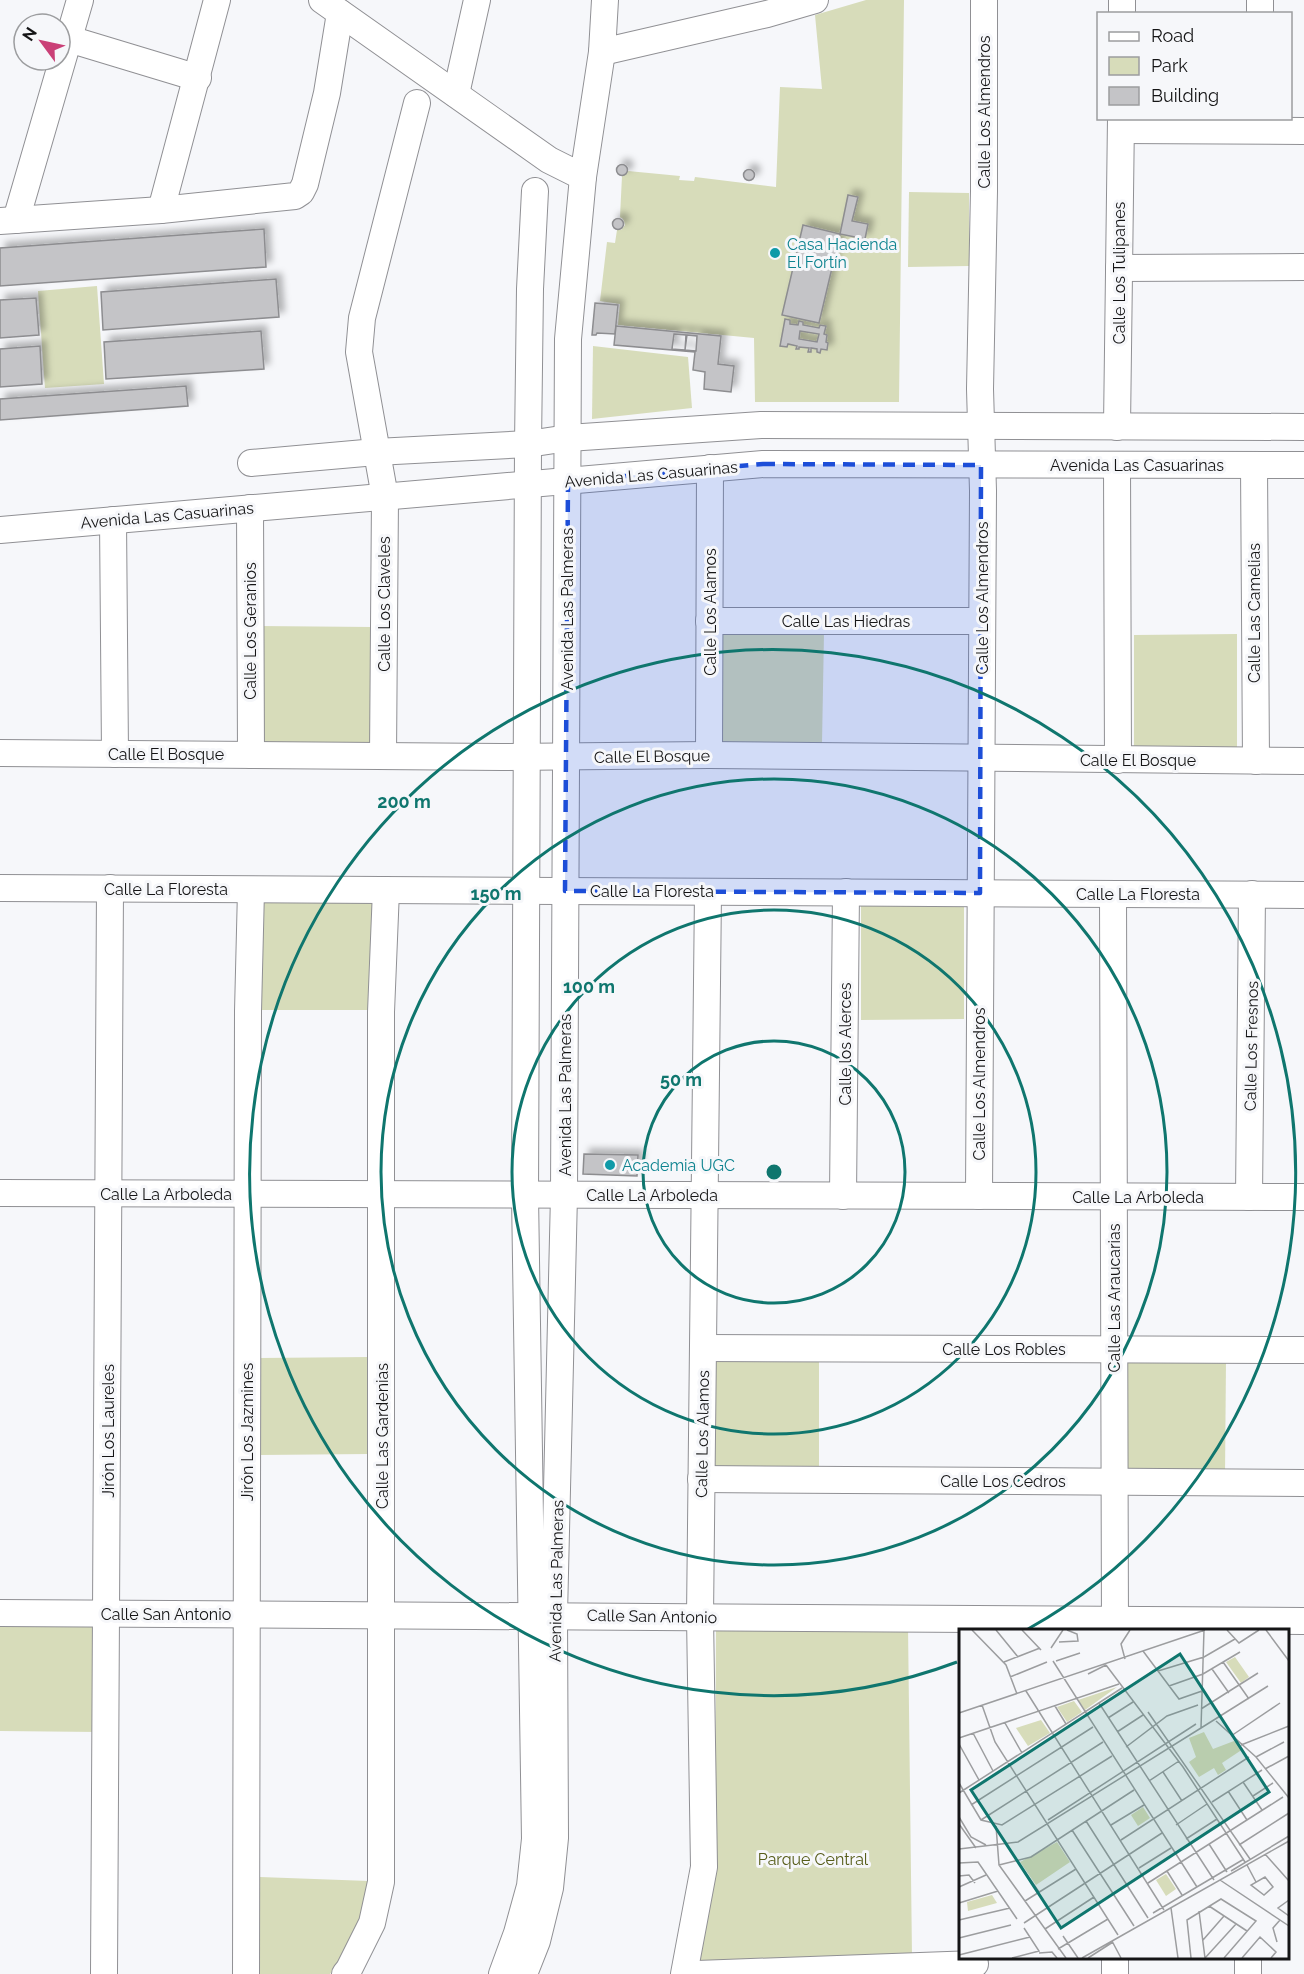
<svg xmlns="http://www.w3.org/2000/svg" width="1304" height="1974" font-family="Raleway,sans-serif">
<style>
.green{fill:#d7dcba}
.building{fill:#c4c4c7;stroke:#8d8d90;stroke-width:1.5;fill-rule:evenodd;filter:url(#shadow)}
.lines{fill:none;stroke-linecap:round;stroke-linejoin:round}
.minor-casing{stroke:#909094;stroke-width:28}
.minor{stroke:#fff;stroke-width:26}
.marked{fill:#1d4ed8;fill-opacity:0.2;stroke:#1d4ed8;stroke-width:4.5;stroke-dasharray:12 8;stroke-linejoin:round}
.ring{fill:none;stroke:#0f766e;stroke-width:3}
.culture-dot{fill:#0f9aa8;stroke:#f6f7fa;stroke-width:2}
.labels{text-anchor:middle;stroke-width:6;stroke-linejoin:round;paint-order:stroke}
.street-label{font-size:16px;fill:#151516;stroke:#f6f7fa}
.culture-label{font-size:16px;fill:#0d838f;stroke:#f6f7fa;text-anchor:start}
.park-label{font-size:16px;fill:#575d1a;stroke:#f6f7fa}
.inset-road{fill:none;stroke:#9c9d9f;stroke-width:1.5}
.view{fill:#0f766e;fill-opacity:0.15;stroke:#0f766e;stroke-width:3}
.inset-edge{fill:none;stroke:#151516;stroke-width:3}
.centre{fill:#0f766e;stroke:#f6f7fa;stroke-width:3}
.ring-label{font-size:18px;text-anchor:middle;font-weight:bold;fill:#0f766e;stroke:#f6f7fa;stroke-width:6;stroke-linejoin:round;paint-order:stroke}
</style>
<defs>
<filter id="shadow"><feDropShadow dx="5.5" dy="-5.5" stdDeviation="3" flood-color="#0004"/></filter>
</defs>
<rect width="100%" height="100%" fill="#f6f7fa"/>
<g class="green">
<path d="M866,0H904L899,402H755L754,338L618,325L620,304L600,301L607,242L615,243L617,230H621L625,225L623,219L620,217L622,176L628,171L680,176L679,180L694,181L695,177L776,187L780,87L822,89L815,15Z"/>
<path d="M909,192L969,193V266L908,267Z"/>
<path d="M97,286L104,384L45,388L38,291Z"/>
<path d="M593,346L688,357L692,408L592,419Z"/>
<path d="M259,626L372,627L371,742H258Z"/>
<path d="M723,632L824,633L822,743L722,742Z"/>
<path d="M1237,634V749H1134V635Z"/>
<path d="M258,903H373L372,1010H257Z"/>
<path d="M861,905H964V1019L861,1020Z"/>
<path d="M716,1355H819V1469H715Z"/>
<path d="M369,1357V1454L260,1455V1358Z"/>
<path d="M1122,1361H1226L1225,1475H1122Z"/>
<path d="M0,1625H99L98,1732L0,1731Z"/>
<path d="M908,1626L912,1956L696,1963L715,1857L716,1627Z"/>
<path d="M260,1877L369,1881L363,1916L346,1952L330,1974H259Z"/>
</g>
<g class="building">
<circle cx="622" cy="170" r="5.5"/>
<circle cx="749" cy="175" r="5.5"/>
<path d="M848,195L858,197L852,221L868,224L865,239L840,234Z"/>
<circle cx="618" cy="224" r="5.5"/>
<path d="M803,225L840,234L819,323L782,315Z"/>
<path d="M264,229L266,267L0,286V248Z"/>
<path d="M276,279L279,317L103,330L101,292Z"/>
<path d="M36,298L39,335L0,338V300Z"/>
<path d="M595,303L618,305L615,334L597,333L596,335H592Z"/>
<path d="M785,319L790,320V324L798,325L799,321L803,322V325L819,328L820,325L826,326L824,334L827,335L826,342L828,343L827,350L821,349L820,353L817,352V349L811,348V352H808L809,348L799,347V349H796L797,346L788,344L787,347L780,346ZM800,331L819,334L817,342L799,339Z"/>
<path d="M616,326L721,336L718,364L734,366L731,392L704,389L705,372L693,370L695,352L614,345ZM674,334L686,335L685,350L672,349ZM687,335L697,336L696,351L685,350Z"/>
<path d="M261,331L264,369L106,379L104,342Z"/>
<path d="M40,346L42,384L0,387V349Z"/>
<path d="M186,386L188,406L0,420V399Z"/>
<path d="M584,1154L638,1155L637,1176L583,1174Z"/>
</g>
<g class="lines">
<g class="minor-casing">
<g id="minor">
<path d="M322,0L549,160L583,177L602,52L605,0"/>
<path d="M1260,0V14"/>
<path d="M1122,14V0"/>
<path d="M69,39L198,78"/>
<path d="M602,52L767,14L815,0"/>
<path d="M456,94L477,0"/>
<path d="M1121,130L1304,131"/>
<path d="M161,210L217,0"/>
<path d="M16,220L80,0"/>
<path d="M0,221L161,210L295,196L301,192L305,184L327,93L340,13"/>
<path d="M1119,268L1304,267"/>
<path d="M1117,427L1121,118"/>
<path d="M251,463L376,452L528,444L568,438L761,425L1304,427"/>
<path d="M1117,465L1118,760"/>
<path d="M1254,465L1256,761"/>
<path d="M250,508L251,755"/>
<path d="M113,520L115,754"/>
<path d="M0,530L763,464L1304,465"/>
<path d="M709,621H982"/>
<path d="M0,753L501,757L709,755L1304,761"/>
<path d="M709,755L710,468"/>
<path d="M383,756L385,497L359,352L362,318L417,103"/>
<path d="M0,888L1304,895"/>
<path d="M1113,894L1115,1630"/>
<path d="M0,1193L1304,1197"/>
<path d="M843,1196L846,892"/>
<path d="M979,1196L983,491L980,389L984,191V0"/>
<path d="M1249,1197L1252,894"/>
<path d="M704,1348L1304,1350"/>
<path d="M701,1479L1304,1483"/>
<path d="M0,1613L1304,1621"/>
<path d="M1115,1958V1974"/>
<path d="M104,1974L110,888"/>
<path d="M246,1974L248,1011L251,890"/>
<path d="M345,1974L349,1969L372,1923L381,1882V1012L386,890"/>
<path d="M502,1974L517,1933L530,1886L535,1839L525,1195L528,444L530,289L535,191"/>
<path d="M524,1974L537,1941L550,1888L555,1838L554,1615L564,1195L568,339L583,177"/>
<path d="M684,1974L704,1867L700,1617L708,892"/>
<path d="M697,1974L975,1964"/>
<path d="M1248,1974V1958"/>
</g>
</g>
<use href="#minor" class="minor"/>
</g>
<path class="marked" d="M763,464L981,465L980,893L565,891L568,481Z"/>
<g class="ring">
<circle cx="774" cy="1172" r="131"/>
<circle cx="774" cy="1172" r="262"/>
<circle cx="774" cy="1172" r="393"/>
<path d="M957 1662A523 523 0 1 1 1028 1629"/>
</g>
<g class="culture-dot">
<circle cx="775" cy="253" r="6"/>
<circle cx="610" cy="1165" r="6"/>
</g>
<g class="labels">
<g class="street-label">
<text transform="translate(984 112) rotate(-90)" y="6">Calle Los Almendros</text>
<text transform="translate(1119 273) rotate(-90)" y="6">Calle Los Tulipanes</text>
<text x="1137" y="471">Avenida Las Casuarinas</text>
<text transform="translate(651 474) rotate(-5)" y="6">Avenida Las Casuarinas</text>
<text transform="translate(167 515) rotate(-5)" y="6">Avenida Las Casuarinas</text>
<text transform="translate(982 598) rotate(-90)" y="6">Calle Los Almendros</text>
<text transform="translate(384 604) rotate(-90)" y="6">Calle Los Claveles</text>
<text transform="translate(567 609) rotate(-90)" y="6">Avenida Las Palmeras</text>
<text transform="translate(710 612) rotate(-90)" y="6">Calle Los Alamos</text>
<text transform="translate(1254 613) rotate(-90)" y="6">Calle Las Camelias</text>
<text x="846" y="627">Calle Las Hiedras</text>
<text transform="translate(250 631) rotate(-90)" y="6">Calle Los Geranios</text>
<text x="166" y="760">Calle El Bosque</text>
<text transform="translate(652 756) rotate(-1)" y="6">Calle El Bosque</text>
<text x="1138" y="766">Calle El Bosque</text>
<text x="166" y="895">Calle La Floresta</text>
<text x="652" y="897">Calle La Floresta</text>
<text x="1138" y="900">Calle La Floresta</text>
<text transform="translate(845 1044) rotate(-90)" y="6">Calle los Alerces</text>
<text transform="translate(1251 1046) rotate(-89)" y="6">Calle Los Fresnos</text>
<text transform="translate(979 1084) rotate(-90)" y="6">Calle Los Almendros</text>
<text transform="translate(565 1095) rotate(-90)" y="6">Avenida Las Palmeras</text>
<text x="166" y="1200">Calle La Arboleda</text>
<text x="652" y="1201">Calle La Arboleda</text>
<text x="1138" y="1203">Calle La Arboleda</text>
<text transform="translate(1114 1298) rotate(-90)" y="6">Calle Las Araucarias</text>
<text x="1004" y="1355">Calle Los Robles</text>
<text transform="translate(108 1431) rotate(-90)" y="6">Jirón Los Laureles</text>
<text transform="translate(247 1432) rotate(-90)" y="6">Jirón Los Jazmines</text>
<text transform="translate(702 1434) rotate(-89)" y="6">Calle Los Alamos</text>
<text transform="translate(382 1436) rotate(-90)" y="6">Calle Las Gardenias</text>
<text x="1003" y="1487">Calle Los Cedros</text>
<text transform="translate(556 1581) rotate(-89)" y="6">Avenida Las Palmeras</text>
<text x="166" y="1620">Calle San Antonio</text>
<text transform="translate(652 1616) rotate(1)" y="6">Calle San Antonio</text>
</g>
<g class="culture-label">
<text x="787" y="250">Casa Hacienda<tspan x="787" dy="18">El Fortín</tspan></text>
<text x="622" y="1171">Academia UGC</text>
</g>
<g class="park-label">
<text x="813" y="1865">Parque Central</text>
</g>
</g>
<g transform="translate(959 1629)">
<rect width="330" height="330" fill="#f6f7fa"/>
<path d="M276,28L290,48L282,54L267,33ZM158,58L126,81L119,71ZM115,72L123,83L108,93L98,78ZM82,91L91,104L69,117L57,99ZM245,103L254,120L275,112L284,120L263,134L267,141L259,146L255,139L240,148L230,133L237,128L230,109ZM184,178L191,189L179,197L172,186ZM98,213L111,233L77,256L61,233ZM207,245L217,260L207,267L197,251ZM33,266L38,274L9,282L8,273Z" fill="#d7dcba"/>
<path class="inset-road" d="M13,1L47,36L58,65M37,1L59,28M63,1L82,21M245,1L242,99L309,57M268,1L280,14L300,1M307,1L330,32M100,13L119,12L118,5L108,1M92,19L104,1M184,22L220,70L243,62M166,30L162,15L171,1M94,32L238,258M97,32L121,24M45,33L81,19M264,33L290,70M147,36L224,138L286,233M253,40L270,64M199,42L245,28L276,10M129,45L147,36M51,48L88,33M210,57L244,45L281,23M67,62L205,281M140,74L255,251M23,76L36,113L159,306M96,77L107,95M242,80L299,44M189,83L291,230M0,84L246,1M149,89L174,73M257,92L297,128L330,169M46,94L63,124M158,103L184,86M14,104L34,142M272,107L321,74M0,109L160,55M0,115L20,151M282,116L330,97M167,118L208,87L239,76M297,128L325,113M306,140L330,127M204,143L223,172M190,152L220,132M284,153L303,181M0,154L22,191L43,196L153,127M269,162L288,191M0,164L163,59M294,167L314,154M253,173L303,141M12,176L134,98M0,188L12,208L27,216M22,191L144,113M89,191L237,95M127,192L189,289M0,195L17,219M152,196L185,176M217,196L248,175M37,197L40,236L107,329M113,201L175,297M227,210L258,190M162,211L290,128M250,215L268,243M280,216L330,184M0,220L59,213L242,99M306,225L330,252M59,233L80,263M0,234L19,233L58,290M40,236L72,228L175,161M288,236L297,253M180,239L212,219M208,242L223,266M272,242L330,207M0,247L10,246L16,254M306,248L314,258L305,266L292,256ZM261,251L330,297M189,254L324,168M0,258L27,246M330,271L319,279L330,287M66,272L117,240M0,274L39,262M250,277L288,302M212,279L219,329M240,282L246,329M194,284L285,230M0,291L51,279M65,294L203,204M86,300L135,268M104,307L119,329M0,309L52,296M244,311L265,287M153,312L162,329M318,313L314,299L321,291M99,320L149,290M80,324L93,323L98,329M0,326L71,308M53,329L80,322L65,299M123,329L330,212M129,329L154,313M232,329L228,291L262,270L297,292L265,329M246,329L277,295M283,329L301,308L317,323L312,329"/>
<path class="view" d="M221,25L310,163L102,299L12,161Z"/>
<rect width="330" height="330" class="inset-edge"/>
</g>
<circle cx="774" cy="1172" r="9" class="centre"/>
<g class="ring-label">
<text x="404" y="808">200 m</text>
<text x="496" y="900">150 m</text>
<text x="589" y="993">100 m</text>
<text x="681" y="1086">50 m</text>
</g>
<rect x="1097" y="12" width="195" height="108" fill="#f6f7fa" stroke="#9c9d9f" stroke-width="1.5"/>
<rect x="1109" y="32" width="30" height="9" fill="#ffffff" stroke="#9c9d9f" stroke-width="1.5"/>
<text x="1151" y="42" font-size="18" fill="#151516">Road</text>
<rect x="1109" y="57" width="30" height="18" fill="#d7dcba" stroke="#9c9d9f" stroke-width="1.5"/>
<text x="1151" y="72" font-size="18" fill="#151516">Park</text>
<rect x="1109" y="87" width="30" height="18" fill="#c4c4c7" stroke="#9c9d9f" stroke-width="1.5"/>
<text x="1151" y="102" font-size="18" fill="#151516">Building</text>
<g transform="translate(42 42) rotate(303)"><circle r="28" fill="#f6f7fa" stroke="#9c9d9f" stroke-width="1.5"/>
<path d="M0-4.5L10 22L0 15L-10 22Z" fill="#ca4077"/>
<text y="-9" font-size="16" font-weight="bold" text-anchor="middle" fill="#151516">N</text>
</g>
</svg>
